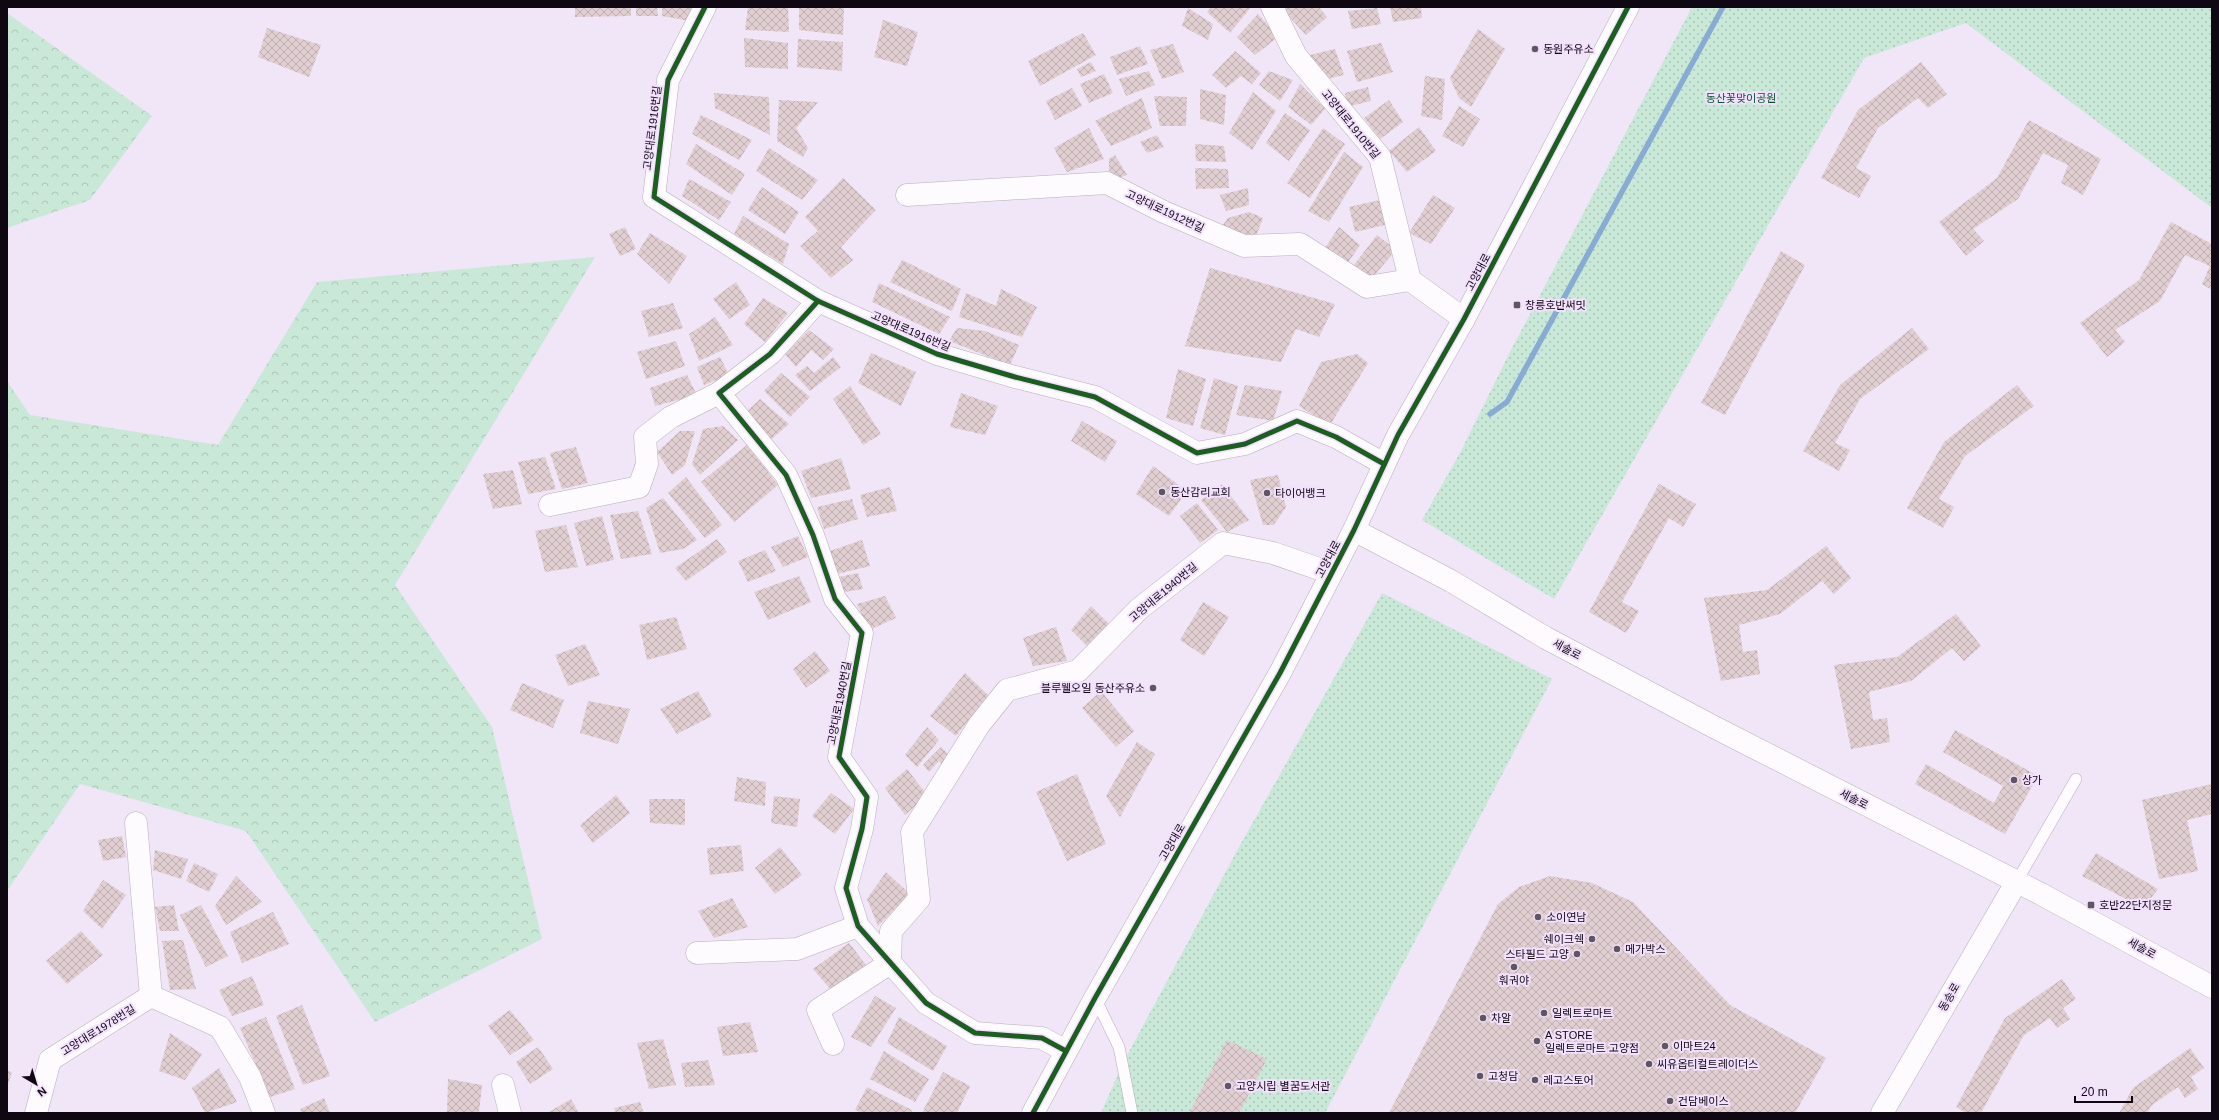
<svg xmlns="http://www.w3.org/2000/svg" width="2219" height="1120" font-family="Helvetica,'Noto Sans KR',sans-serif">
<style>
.green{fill:url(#green-dots)}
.forest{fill:url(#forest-crowns)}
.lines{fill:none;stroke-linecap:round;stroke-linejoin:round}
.stream{stroke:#88abd3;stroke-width:5.5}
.building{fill:url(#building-cross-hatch)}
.lane-casing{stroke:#b6aeba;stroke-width:12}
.street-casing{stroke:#b6aeba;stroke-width:23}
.secondary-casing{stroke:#b6aeba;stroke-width:23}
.primary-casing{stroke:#b6aeba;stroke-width:23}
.lane{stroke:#fdfbfe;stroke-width:11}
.street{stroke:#fdfbfe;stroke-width:22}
.secondary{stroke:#fdfbfe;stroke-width:22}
.primary{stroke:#fdfbfe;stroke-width:22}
.cycleway-casing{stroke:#f3e0fd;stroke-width:8}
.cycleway{stroke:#1b5e20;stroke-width:5}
.poi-dot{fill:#5e5662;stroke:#f3e0fd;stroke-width:1.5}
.labels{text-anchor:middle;stroke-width:4;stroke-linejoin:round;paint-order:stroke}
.poi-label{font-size:11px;fill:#0f0812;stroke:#f3e0fd;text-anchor:start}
.park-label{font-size:11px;fill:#01562b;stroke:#f3e0fd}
.street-label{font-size:11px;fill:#0f0812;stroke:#f3e0fd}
</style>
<defs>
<pattern id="green-dots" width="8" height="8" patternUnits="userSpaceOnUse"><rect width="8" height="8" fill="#c9e8d7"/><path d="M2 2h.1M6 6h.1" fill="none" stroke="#abc6b8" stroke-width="1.8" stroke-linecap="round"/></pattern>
<pattern id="forest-crowns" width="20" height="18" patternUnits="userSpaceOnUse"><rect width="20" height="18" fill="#c9e8d7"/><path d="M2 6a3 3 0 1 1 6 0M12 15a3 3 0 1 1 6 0" fill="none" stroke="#abc6b8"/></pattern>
<pattern id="building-cross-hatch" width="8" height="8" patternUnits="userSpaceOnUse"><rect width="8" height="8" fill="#e1ced1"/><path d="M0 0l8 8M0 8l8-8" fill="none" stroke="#c0afb2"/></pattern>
</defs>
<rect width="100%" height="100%" fill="#f1e6f7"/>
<g class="green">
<path d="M1692,7H2212V208L1966,23L1864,58L1554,599L1422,520L1460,453L1509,354Z"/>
<path d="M1382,593L1552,679L1325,1113H1101L1122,1065L1239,847Z"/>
</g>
<g class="forest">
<path d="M7,13L152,116L90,200L7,228Z"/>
<path d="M595,257L395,585L492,727L542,939L375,1022L246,831L80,784L7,891V381L30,415L218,445L317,282Z"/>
</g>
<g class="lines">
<path class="stream" d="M1490,414L1507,402L1723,7"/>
</g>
<g class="building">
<path d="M575,7H631V16L575,17Z"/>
<path d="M636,7H657L658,16H636Z"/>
<path d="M662,7H695L690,21L662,16Z"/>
<path d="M748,7H788L789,32L745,30Z"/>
<path d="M799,7H844L843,35L799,30Z"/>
<path d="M1211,7H1251L1230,33L1207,12Z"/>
<path d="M1288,7H1319L1327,17L1306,35L1284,11Z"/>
<path d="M1390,7H1421L1422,18L1393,22Z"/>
<path d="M1188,8L1213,24L1208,40L1182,26Z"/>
<path d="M1377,8L1381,24L1352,29L1348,11Z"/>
<path d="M1258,14L1278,37L1255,55L1237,37Z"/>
<path d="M883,20L918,32L907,66L874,57Z"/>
<path d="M267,28L321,45L309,77L258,57Z"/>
<path d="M1478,29L1505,49L1471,107L1459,98L1450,78Z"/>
<path d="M1083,33L1096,55L1040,86L1028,61Z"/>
<path d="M744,38L788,43V69L745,67Z"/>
<path d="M798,39L843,42L842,71L797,67Z"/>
<path d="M1381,43L1393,72L1357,82L1347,51Z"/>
<path d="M1173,44L1184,72L1162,79L1150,50Z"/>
<path d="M1140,46L1148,64L1117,75L1110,57Z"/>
<path d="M1335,49L1344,75L1322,80L1310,55Z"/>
<path d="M1235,51L1261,73L1252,84L1241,76L1226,88L1212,75Z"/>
<path d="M1091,62L1096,71L1081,77L1077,69Z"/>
<path d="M1921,62L1947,94L1928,108L1918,98L1878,128L1856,168L1871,176L1859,198L1821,178L1858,110Z"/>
<path d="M1149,71L1155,85L1126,96L1119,79Z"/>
<path d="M1269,71L1293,80L1280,101L1259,85Z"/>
<path d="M1104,74L1113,93L1089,103L1080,84Z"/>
<path d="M1425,76L1445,79L1442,120L1421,116Z"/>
<path d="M1300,84L1325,109L1311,125L1288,107Z"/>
<path d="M1368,87L1371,101L1346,107L1345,93Z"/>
<path d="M1072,88L1082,106L1055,120L1046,101Z"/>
<path d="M1200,89L1226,95L1224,125L1200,119Z"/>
<path d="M1253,92L1276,111L1252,150L1229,133Z"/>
<path d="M714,93L769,97L770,135L715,108Z"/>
<path d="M1154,96L1187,97L1186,126H1160Z"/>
<path d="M1142,98L1152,128L1111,146L1095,121Z"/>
<path d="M779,100L818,102L796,128L808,148L803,157L777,141Z"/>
<path d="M1389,100L1403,122L1380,139L1364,118Z"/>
<path d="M1459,106L1480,119L1463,147L1442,136Z"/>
<path d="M1285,113L1310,130L1289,161L1266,143Z"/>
<path d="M701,115L752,140L739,160L692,134Z"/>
<path d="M2029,120L2101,159L2083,195L2061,183L2068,165L2043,153L2018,199L1973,229L1984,241L1966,256L1939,222L1997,178Z"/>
<path d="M1419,127L1436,151L1407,172L1389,151Z"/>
<path d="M1089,128L1104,159L1067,172L1054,148Z"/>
<path d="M1323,128L1345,144L1310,198L1287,183Z"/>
<path d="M1157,135L1164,147L1147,153L1140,142Z"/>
<path d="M696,144L745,174L732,195L686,164Z"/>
<path d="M1195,144L1224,146L1226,162L1196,161Z"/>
<path d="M769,148L818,180L802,200L756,171Z"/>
<path d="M1344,152L1363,167L1329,222L1308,211Z"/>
<path d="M1115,155L1127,175L1114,180L1109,171V159Z"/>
<path d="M1195,168L1228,169L1229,188L1196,189Z"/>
<path d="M843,178L876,210L841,247L853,260L831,278L800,246L818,231L805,217Z"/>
<path d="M689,179L731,202L719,220L682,196Z"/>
<path d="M762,187L799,212L785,234L748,210Z"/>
<path d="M1248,188L1249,205L1226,211L1220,195Z"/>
<path d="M1433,195L1455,208L1431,244L1409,233Z"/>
<path d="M1380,200L1385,225L1355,232L1349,207Z"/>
<path d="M1249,212L1263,218L1255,239L1221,228L1228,218Z"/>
<path d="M743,216L789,244L783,264L734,234Z"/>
<path d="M2171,222L2212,244V290L2202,284L2210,266L2185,255L2160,301L2115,330L2125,342L2107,357L2080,323L2139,280Z"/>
<path d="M625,227L636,249L620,256L609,234Z"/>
<path d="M1339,227L1360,245L1347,264L1323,251Z"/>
<path d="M650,233L687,256L669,284L637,254Z"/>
<path d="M1377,235L1396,250L1372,278L1354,265Z"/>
<path d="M1781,251L1805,265L1725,415L1701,403Z"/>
<path d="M902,260L961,289L952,311L890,282Z"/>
<path d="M1210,268L1335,304L1319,337L1296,329L1281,362L1185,346Z"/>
<path d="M736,282L750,305L729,319L713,299Z"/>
<path d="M879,283L950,317L939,334L872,302Z"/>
<path d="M1001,289L1037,307L1022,337L959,317L966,293L996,306Z"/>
<path d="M763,298L788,313L765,342L744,324Z"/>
<path d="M673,303L683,328L649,337L641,311Z"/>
<path d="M715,317L733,345L699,361L689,334Z"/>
<path d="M957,328L985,331L1019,345L1010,365L949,341Z"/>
<path d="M1912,328L1929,349L1860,399L1835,443L1850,450L1839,471L1803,451L1840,385Z"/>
<path d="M809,330L834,349L823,360L811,350L796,367L785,354Z"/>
<path d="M676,341L685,366L646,379L637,352Z"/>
<path d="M871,353L916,372L901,406L858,383Z"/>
<path d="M1357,354L1368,363L1330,425L1299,406L1321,362Z"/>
<path d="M720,357L729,375L704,385L697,367Z"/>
<path d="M833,357L841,367L810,391L795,375L807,366L814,373Z"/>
<path d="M1178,369L1206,379L1193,426L1166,418Z"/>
<path d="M781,373L810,397L790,417L764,391Z"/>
<path d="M687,375L697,395L655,406L650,388Z"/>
<path d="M1214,378L1238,386L1225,435L1200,428Z"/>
<path d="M1245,385L1282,391L1273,421L1236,415Z"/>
<path d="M2017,385L2034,406L1965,456L1939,499L1954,507L1943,528L1907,508L1944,442Z"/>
<path d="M850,386L881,434L863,445L833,399Z"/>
<path d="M961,393L998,406L985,435L950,427Z"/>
<path d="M760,399L789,424L768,442L744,414Z"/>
<path d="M1082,421L1117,441L1105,462L1071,441Z"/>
<path d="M723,426L738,440L700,475L692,464L703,429Z"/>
<path d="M680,431H695L685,465L672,475L657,452Z"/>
<path d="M747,445L778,485L734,522L701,482Z"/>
<path d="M576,447L588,483L562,489L550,453Z"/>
<path d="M545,457L556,489L528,494L518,462Z"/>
<path d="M841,458L851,489L811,498L801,471Z"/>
<path d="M1153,466L1187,491L1169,516L1136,494Z"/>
<path d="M513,470L522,504L493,509L483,474Z"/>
<path d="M1278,475L1286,507L1274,525H1263L1250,480Z"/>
<path d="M686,477L722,525L705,538L668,493Z"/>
<path d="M1222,484L1249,520L1227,532L1201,500Z"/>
<path d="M1659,484L1696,504L1683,527L1669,518L1622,602L1639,611L1626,633L1589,612Z"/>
<path d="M890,487L897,511L867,517L860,495Z"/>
<path d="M663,498L697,540L683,549L660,553L646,508Z"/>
<path d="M852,499L858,519L824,529L817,507Z"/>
<path d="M1197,503L1218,530L1200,543L1180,516Z"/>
<path d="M638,511L652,554L621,559L610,515Z"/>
<path d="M602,516L614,560L586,566L574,523Z"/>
<path d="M566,525L578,567L545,572L535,531Z"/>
<path d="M798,536L808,557L783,567L771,547Z"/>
<path d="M717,539L727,552L686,581L675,568Z"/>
<path d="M862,540L870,566L837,574L830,551Z"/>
<path d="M1826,546L1851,578L1834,594L1822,581L1780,614L1739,625L1743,652L1757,650L1760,674L1721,681L1704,598L1767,590Z"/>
<path d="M765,550L776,571L748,582L738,561Z"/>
<path d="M858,573L863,589L844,592L839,577Z"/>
<path d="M799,576L811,602L768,620L754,592Z"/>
<path d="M885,596L896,618L869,630L857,604Z"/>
<path d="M1203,602L1229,617L1204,656L1180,640Z"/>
<path d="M1091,606L1112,627L1089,648L1071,630Z"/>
<path d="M1956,614L1981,646L1964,661L1952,648L1911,681L1869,692L1873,720L1887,718L1890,742L1851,749L1834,665L1897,657Z"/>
<path d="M676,617L687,649L647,660L639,625Z"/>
<path d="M1056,627L1067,661L1033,666L1023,638Z"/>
<path d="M585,644L600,675L568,686L555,655Z"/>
<path d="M815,651L830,671L806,688L793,669Z"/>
<path d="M965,673L988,695L956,736L930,716Z"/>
<path d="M522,683L564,700L553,728L510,710Z"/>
<path d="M698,691L712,716L677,734L660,709Z"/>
<path d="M1101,691L1134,731L1116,747L1082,708Z"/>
<path d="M588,701L630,709L618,744L580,733Z"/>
<path d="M927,727L939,740L917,767L905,755Z"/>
<path d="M1955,730L2038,776L2005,834L1915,784L1926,764L1994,803L2003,786L1943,752Z"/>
<path d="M1137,742L1155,754L1120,817L1106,796Z"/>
<path d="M941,747L953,759L945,768L939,761L929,772L923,765Z"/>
<path d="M907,769L927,795L905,815L885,788Z"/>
<path d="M1077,774L1106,844L1067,861L1036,792Z"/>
<path d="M737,777L766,782L765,806L734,801Z"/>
<path d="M2212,784V814L2187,820L2198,871L2159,879L2142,800Z"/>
<path d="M831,793L854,809L835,834L812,816Z"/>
<path d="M616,795L630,813L593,843L580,825Z"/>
<path d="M774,796L800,799L797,827L771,823Z"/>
<path d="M649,799H685V825L650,823Z"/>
<path d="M122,836L126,857L103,861L98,840Z"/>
<path d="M741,845L744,871L710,875L707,848Z"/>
<path d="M780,847L802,875L775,894L755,868Z"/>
<path d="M155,850L188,859L181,879L153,870Z"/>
<path d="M2096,853L2158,889L2143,908L2082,876Z"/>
<path d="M194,863L218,874L209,892L186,881Z"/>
<path d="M886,872L910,894L878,926L867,899Z"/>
<path d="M236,876L262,902L226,925L215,906Z"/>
<path d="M1550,876L1592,883L1633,902L1730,1005L1826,1058L1795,1113H1389L1498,904L1519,887Z"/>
<path d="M103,880L126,895L102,929L83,911Z"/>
<path d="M732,898L748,927L714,938L698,911Z"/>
<path d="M174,905L179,931H160L155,907Z"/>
<path d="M201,905L228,956L206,967L180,915Z"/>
<path d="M273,912L289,944L242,963L230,932Z"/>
<path d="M81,931L103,955L67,984L46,961Z"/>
<path d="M183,940L196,989L170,990L162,941Z"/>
<path d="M849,943L867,966L831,990L813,969Z"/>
<path d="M252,976L264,1005L232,1016L219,990Z"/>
<path d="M2062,979L2076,999L2063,1008L2070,1019L2057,1028L2050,1018L2024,1035L1981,1113H1966L1956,1107L2005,1018Z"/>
<path d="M875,996L896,1008L871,1047L851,1037Z"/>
<path d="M302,1005L330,1076L303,1085L276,1016Z"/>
<path d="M510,1010L534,1040L510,1055L488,1026Z"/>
<path d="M266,1017L295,1089L270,1097L240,1028Z"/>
<path d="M899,1017L947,1046L933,1071L887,1043Z"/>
<path d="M750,1022L758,1052L723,1056L717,1027Z"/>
<path d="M170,1033L202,1054L185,1080L159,1071Z"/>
<path d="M663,1039L676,1085L649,1089L637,1043Z"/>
<path d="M1227,1040L1267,1059L1239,1113H1189Z"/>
<path d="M538,1047L553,1069L530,1084L516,1062Z"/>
<path d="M2190,1048L2204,1068L2191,1077L2198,1089L2185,1098L2178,1087L2152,1105L2147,1113H2119L2133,1088Z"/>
<path d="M884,1051L929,1079L915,1102L870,1079Z"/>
<path d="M708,1060L715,1085L685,1087L681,1063Z"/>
<path d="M219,1068L237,1102L205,1113L192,1088Z"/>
<path d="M7,1071L12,1072L7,1088Z"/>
<path d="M943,1072L970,1086L957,1113H922Z"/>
<path d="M448,1079L482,1085L479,1113H447Z"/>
<path d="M867,1087L912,1110L911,1113H862L855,1110Z"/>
<path d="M324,1098L330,1113H301L300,1109Z"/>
<path d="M571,1099L579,1113H547Z"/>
<path d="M640,1102L644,1113H616L614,1108Z"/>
</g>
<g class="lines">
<g class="lane-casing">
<g id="lane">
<path d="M2017,881L2076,779"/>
<path d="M1095,998L1119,1047L1132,1113"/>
</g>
</g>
<g class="street-casing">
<g id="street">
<path d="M705,7L668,80L654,197L818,301L937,354L1015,377L1095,397L1197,453L1245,444L1297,421L1336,437L1384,464"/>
<path d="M1272,7L1296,56L1380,157L1410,280L1464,319"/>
<path d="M907,195L1107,183L1164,212L1244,246L1300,244L1367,287L1410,280"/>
<path d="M818,301L770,354L719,393L786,475L813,535L835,599L862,633L839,757L867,797L862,829L846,888L858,926L926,1003L975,1033L1042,1038L1066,1051"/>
<path d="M550,505L639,487L647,464L645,437L671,417L719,393"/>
<path d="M136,823L151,996"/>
<path d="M697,953L797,949L858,926"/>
<path d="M833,1044L818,1010L890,963L891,931L919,899L912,832L979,725L1007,690L1078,671L1139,609L1223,543L1273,553L1331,573"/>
<path d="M503,1085L510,1113"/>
<path d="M36,1113L50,1060L151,996L220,1027L250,1077L264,1113"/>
</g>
</g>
<g class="secondary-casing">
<g id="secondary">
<path d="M1354,530L1451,581L1546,638L1714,727L2041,894L2212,987"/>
<path d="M1882,1113L2017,881"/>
</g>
</g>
<g class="primary-casing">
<path id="primary" d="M1033,1113L1095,998L1280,673L1354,530L1398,435L1464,319L1628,7"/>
</g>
<use href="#lane" class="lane"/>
<use href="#street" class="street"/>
<use href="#secondary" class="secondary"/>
<use href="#primary" class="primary"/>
<g class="cycleway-casing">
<g id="cycleway">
<path d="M705,7L668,80L654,197L818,301L937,354L1015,377L1095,397L1197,453L1245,444L1297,421L1336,437L1384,464"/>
<path d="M818,301L770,354L719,393L786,475L813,535L835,599L862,633L839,757L867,797L862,829L846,888L858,926L926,1003L975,1033L1042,1038L1066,1051"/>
<path d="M1033,1113L1095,998L1280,673L1354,530L1398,435L1464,319L1628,7"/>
</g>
</g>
<use href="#cycleway" class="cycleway"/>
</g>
<g class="poi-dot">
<circle cx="1535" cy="49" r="4"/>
<rect x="1513" y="301" width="8" height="8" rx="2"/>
<circle cx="1162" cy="492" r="4"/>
<circle cx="1267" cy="493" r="4"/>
<circle cx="1153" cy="688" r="4"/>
<circle cx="2014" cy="780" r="4"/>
<rect x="2087" y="901" width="8" height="8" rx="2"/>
<circle cx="1538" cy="917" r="4"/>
<circle cx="1592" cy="939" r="4"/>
<circle cx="1617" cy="949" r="4"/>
<circle cx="1577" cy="954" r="4"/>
<circle cx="1514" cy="967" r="4"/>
<circle cx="1544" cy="1013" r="4"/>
<circle cx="1483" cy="1018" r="4"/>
<circle cx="1537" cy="1041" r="4"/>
<circle cx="1665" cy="1046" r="4"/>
<circle cx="1649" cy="1064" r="4"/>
<circle cx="1480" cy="1076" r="4"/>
<circle cx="1535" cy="1080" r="4"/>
<circle cx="1228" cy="1086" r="4"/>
<circle cx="1670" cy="1101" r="4"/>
</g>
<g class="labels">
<g class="poi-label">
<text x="1543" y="53">동원주유소</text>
<text x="1525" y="309">창릉호반써밋</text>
<text x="1170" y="496">동산감리교회</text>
<text x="1275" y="497">타이어뱅크</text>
<text x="1145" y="692" text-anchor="end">블루웰오일 동산주유소</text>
<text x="2022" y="784">상가</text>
<text x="2099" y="909">호반22단지정문</text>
<text x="1546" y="921">소이연남</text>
<text x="1584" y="943" text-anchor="end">쉐이크쉑</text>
<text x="1625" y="953">메가박스</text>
<text x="1569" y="958" text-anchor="end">스타필드 고양</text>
<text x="1514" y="984" text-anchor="middle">훠궈야</text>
<text x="1552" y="1017">일렉트로마트</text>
<text x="1491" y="1022">차알</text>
<text x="1545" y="1039">A STORE<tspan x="1545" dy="13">일렉트로마트 고양점</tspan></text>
<text x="1673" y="1050">이마트24</text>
<text x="1657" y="1068">씨유옵티컬트레이더스</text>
<text x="1488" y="1080">고청담</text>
<text x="1543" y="1084">레고스토어</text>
<text x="1236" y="1090">고양시립 별꿈도서관</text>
<text x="1678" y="1105">건담베이스</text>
</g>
<g class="park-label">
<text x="1741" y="102">동산꽃맞이공원</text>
</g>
<g class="street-label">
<text transform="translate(1351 124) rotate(51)" y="4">고양대로1910번길</text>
<text transform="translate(652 128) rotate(-83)" y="4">고양대로1916번길</text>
<text transform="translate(1165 211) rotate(25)" y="4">고양대로1912번길</text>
<text transform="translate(1478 272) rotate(-62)" y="4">고양대로</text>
<text transform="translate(911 331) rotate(23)" y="4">고양대로1916번길</text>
<text transform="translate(1328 559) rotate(-62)" y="4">고양대로</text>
<text transform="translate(1163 592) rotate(-40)" y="4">고양대로1940번길</text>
<text transform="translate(1567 649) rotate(28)" y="4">세솔로</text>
<text transform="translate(839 703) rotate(-79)" y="4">고양대로1940번길</text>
<text transform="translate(1854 799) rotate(27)" y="4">세솔로</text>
<text transform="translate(1172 842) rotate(-60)" y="4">고양대로</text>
<text transform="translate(2142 948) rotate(29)" y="4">세솔로</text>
<text transform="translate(1949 997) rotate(-60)" y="4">동송로</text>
<text transform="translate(98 1030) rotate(-32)" y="4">고양대로1978번길</text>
</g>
</g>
<rect width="2219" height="1120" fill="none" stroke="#0f0812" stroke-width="16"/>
<g transform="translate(36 1084) rotate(142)" stroke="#f3e0fd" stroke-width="3" paint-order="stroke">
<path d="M0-3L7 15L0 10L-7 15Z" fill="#0f0812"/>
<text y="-6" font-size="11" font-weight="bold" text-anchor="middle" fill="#0f0812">N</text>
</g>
<path d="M2075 1096v6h57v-6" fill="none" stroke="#0f0812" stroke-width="2"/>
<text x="2081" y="1096" font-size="12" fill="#0f0812" stroke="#f3e0fd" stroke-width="3" paint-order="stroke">20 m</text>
</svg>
